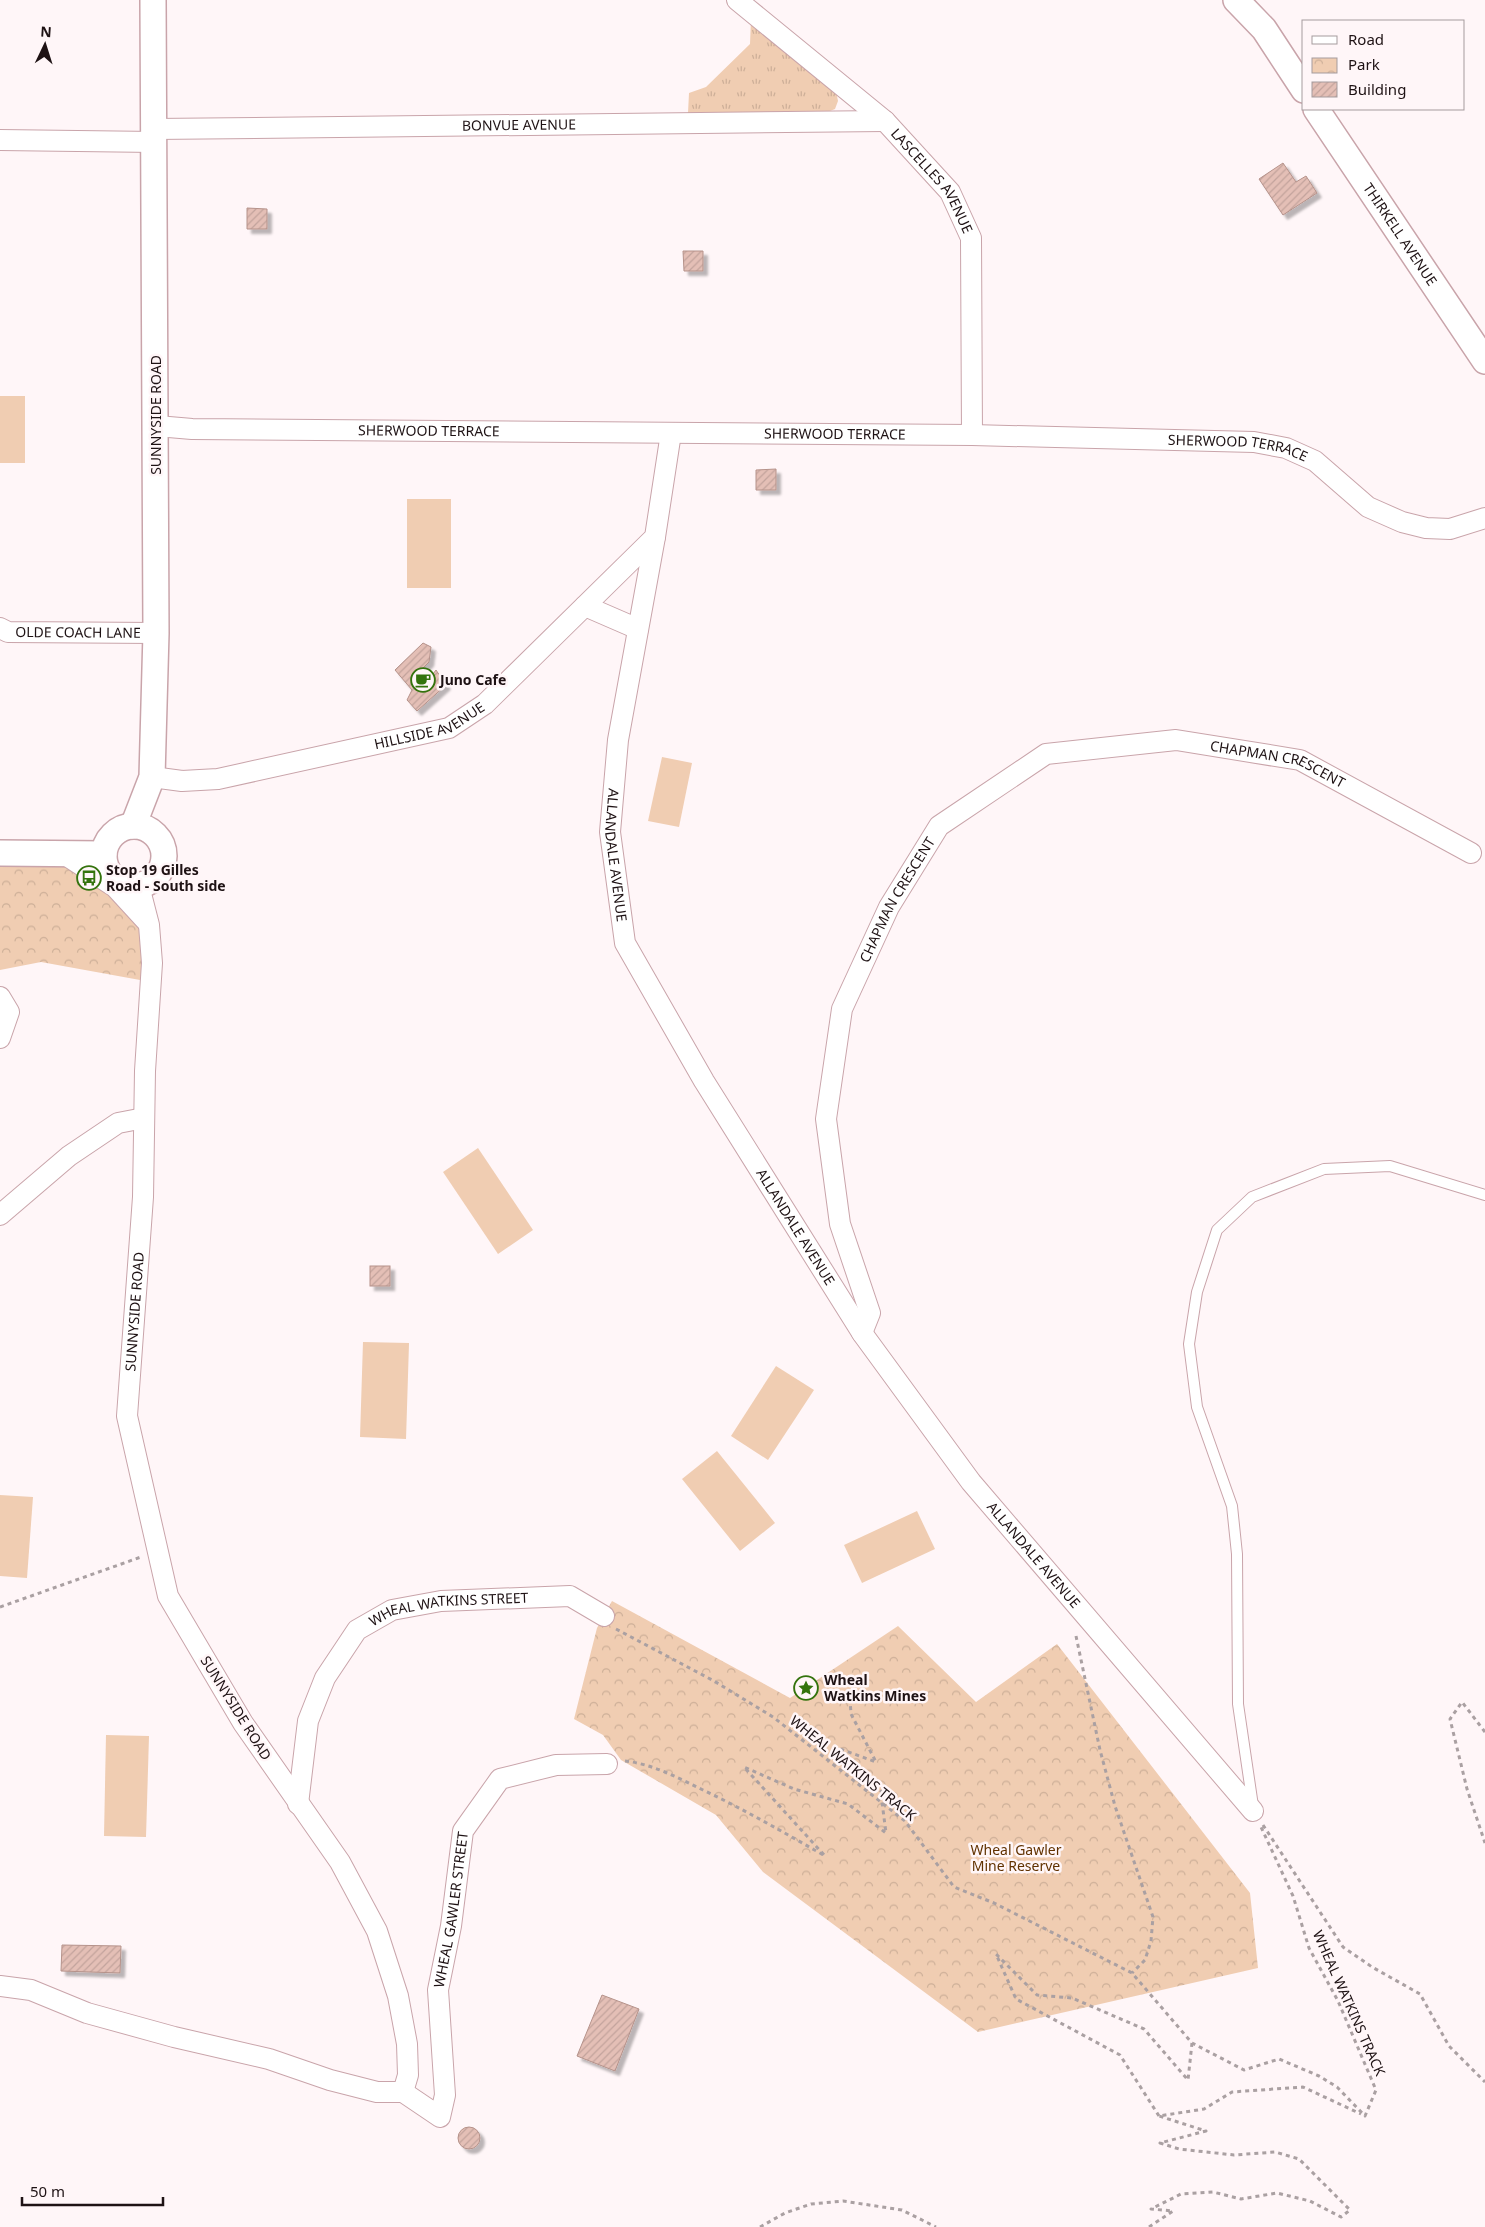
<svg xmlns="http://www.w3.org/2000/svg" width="1485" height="2227" font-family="'Noto Sans',sans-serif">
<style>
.grass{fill:url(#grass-tufts)}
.park{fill:url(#park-crowns)}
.garden{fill:#f0cdb2}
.building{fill:url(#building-hatch);stroke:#b5928a;filter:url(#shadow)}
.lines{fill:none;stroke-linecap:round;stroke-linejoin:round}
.service-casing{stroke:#c9a4aa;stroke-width:12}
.minor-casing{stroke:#c9a4aa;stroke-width:22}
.tertiary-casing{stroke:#c9a4aa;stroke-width:28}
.path{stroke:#aaa0a2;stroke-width:3;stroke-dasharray:4 4;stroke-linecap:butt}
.service{stroke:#fff;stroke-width:10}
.minor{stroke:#fff;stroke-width:20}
.tertiary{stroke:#fff;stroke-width:25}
.labels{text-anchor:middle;stroke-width:5;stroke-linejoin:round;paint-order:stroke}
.street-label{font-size:14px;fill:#1e1214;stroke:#fff6f8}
.poi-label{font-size:14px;font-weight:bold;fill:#1e1214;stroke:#fff6f8;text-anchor:start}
.park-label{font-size:14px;fill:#613200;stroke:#fff6f8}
</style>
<defs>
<pattern id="grass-tufts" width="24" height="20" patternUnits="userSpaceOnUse" patternTransform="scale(1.25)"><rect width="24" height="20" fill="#f0cdb2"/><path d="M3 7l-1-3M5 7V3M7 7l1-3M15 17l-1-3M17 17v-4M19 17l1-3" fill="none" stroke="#cdaf98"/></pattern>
<pattern id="park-crowns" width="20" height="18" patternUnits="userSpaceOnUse" patternTransform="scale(1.25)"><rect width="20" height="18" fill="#f0cdb2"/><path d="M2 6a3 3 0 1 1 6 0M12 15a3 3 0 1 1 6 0" fill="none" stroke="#cdaf98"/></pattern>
<pattern id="building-hatch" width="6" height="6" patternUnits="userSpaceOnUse" patternTransform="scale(1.25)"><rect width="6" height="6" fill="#e4bfb6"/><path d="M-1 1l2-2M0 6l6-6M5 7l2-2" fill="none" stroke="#c3a39c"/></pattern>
<filter id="shadow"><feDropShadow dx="4.5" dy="4.5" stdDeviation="1" flood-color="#0004"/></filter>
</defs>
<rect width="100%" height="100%" fill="#fff6f8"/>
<path class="grass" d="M751,19L836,91L838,101L835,109L825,113H688L689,93L706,87L750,44Z"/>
<g class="park">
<path d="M0,853L106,866C113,880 124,885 139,886L151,982L41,962L0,970Z"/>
<path d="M612,1601L790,1698L898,1626L976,1702L1057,1644L1250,1893L1258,1968L978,2032L763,1872L716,1815L621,1760L603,1735L574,1719L597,1628Z"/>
</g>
<g class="garden">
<rect x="0" y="396" width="25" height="67"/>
<rect x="407" y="499" width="44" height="89"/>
<path d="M662,757L692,763L679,827L648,821Z"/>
<path d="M478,1148L533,1230L498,1254L443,1172Z"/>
<path d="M363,1342L409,1343L406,1439L360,1437Z"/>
<path d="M776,1366L814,1390L768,1460L731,1436Z"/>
<path d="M717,1451L775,1523L740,1551L682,1479Z"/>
<path d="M0,1495L33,1497L27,1578L0,1576Z"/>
<path d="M917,1511L935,1549L862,1583L844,1545Z"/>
<path d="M106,1735L149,1736L146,1837L104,1836Z"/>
</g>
<g class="building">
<path d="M1283,163L1296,182L1306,176L1317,193L1283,215L1259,179Z"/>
<path d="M247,208L267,209V229H247Z"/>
<path d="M683,251H703V271H684Z"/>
<path d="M776,469V490H756V470Z"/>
<path d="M423,643L431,647L429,662L423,668L433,674L436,670L446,685L417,711L407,700L412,690L395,670Z"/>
<rect x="370" y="1266" width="20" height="20"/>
<path d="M62,1945L121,1946L120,1973L61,1971Z"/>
<path d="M602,1995L639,2009L615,2071L577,2056Z"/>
<circle cx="469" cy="2138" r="11"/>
</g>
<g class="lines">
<g class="service-casing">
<path id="service" d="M1253,1806L1238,1704L1237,1554L1232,1506L1197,1407L1189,1344L1197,1292L1217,1230L1252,1197L1324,1169L1390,1166L1485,1195"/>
</g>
<g class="minor-casing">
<g id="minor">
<path id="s1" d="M737,0L885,121L950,192L971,238L972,435"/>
<path id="s2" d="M154,129L885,121"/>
<path d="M0,140L155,142"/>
<path id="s3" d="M157,426L192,429L972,435L1254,442L1286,448L1315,461L1368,507L1402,522L1426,528L1450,529L1485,518"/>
<path id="s4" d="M655,537L618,740L610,832L625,943L704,1081L862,1333L971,1482L1253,1811"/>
<path d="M585,606L638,629"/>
<path id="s5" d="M0,628L8,632L156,633"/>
<path id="s6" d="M152,777L182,781L218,779L449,728L485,704L655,537L671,433"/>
<path d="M64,854L115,887L148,923"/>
<path d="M0,997L9,1012L0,1038"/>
<path d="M0,1215L69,1156L118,1123L144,1118"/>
<path id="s7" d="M862,1333L870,1313L840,1224L826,1119L842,1009L889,907L939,826L1046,754L1176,740L1300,760L1471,853"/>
<path id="s8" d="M298,1804L308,1721L325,1678L357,1630L392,1610L441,1601L570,1596L604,1616"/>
<path id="s9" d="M0,1986L31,1990L87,2013L174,2037L269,2059L330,2080L377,2092H403L408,2075L407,2044L398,1996L377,1931L340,1862L243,1723L168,1596L127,1416L143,1197L145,1071L152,963L149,925L139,886"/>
<path id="s10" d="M403,2092L440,2117L445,2095L438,1990L451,1926L463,1831L500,1779L556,1765L607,1764"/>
</g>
</g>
<g class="tertiary-casing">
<g id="tertiary">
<path d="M1236,0L1264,29L1304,90"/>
<path id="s11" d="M1316,109L1485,361"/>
<path d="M133,826L152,777L156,633L153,0"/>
<circle cx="134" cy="856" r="30"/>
<path d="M0,853L104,854"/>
</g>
</g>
<g class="path">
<path d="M0,1607L141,1557"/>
<path d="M616,1629L714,1681L773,1717L905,1821L954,1887L994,1903L1132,1973L1192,2043L1244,2070L1279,2059L1319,2076L1337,2087L1365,2116L1376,2090L1338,2001L1309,1948L1293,1896L1261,1827"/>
<path d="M1076,1636L1100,1750L1115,1806L1153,1917L1151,1941L1145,1960L1132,1973"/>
<path d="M1485,1732L1462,1702L1450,1719L1467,1789L1485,1843"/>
<path d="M625,1761C653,1764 678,1778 703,1790C745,1810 785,1833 825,1856L744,1767L794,1789L848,1804L886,1833L882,1802L886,1796L835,1747L876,1762L851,1714L849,1685"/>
<path d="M1263,1825L1343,1947L1372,1967L1420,1994L1449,2046L1485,2082"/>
<path d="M1159,2116L1120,2055L1016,1999L996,1954L1037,1995L1072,1998L1144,2029L1188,2080L1192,2043"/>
<path d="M760,2227L785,2213L811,2204L843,2201L902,2210L936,2227"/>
<path d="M1149,2227L1173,2211L1151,2209L1181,2194L1213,2192L1241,2199L1277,2193L1310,2201L1341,2217L1350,2210L1299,2159L1275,2152L1234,2155L1179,2149L1160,2143L1206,2131L1159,2116L1204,2109L1232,2092L1303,2087L1361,2114"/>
</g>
<use href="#service" class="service"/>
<use href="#minor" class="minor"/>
<use href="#tertiary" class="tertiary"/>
</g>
<defs>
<g id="cafe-ring" transform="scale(1.25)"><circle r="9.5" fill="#fff6f8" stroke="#34730d" stroke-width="1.5"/><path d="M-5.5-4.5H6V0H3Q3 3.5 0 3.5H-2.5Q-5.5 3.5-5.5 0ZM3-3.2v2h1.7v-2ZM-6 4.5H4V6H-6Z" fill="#34730d"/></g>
<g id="bus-ring" transform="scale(1.25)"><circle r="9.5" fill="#fff6f8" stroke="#34730d" stroke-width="1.5"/><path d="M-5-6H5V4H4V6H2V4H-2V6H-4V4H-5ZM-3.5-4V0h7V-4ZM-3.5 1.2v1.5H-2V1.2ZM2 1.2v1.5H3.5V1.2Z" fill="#34730d"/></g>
<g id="sight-ring" transform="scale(1.25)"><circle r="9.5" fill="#fff6f8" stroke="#34730d" stroke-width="1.5"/><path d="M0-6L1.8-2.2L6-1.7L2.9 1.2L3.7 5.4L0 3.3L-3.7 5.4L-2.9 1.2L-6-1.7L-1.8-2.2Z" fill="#34730d"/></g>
</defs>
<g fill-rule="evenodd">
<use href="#cafe-ring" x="423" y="680"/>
<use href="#bus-ring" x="89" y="878"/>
<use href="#sight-ring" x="806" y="1688"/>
</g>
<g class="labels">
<g class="street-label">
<text dy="5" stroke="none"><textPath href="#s2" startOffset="365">BONVUE AVENUE</textPath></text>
<text dy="5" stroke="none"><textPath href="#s1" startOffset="268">LASCELLES AVENUE</textPath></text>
<text dy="5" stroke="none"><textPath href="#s11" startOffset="151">THIRKELL AVENUE</textPath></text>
<text transform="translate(156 415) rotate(-90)" y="5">SUNNYSIDE ROAD</text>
<text dy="5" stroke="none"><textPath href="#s3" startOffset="272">SHERWOOD TERRACE</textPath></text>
<text dy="5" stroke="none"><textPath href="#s3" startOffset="678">SHERWOOD TERRACE</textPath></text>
<text dy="5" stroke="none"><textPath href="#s3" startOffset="1082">SHERWOOD TERRACE</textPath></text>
<text dy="5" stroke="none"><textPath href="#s5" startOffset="79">OLDE COACH LANE</textPath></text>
<text dy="5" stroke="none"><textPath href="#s6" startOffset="285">HILLSIDE AVENUE</textPath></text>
<text dy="5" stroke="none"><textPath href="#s7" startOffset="905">CHAPMAN CRESCENT</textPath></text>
<text dy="5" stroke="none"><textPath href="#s4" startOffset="322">ALLANDALE AVENUE</textPath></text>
<text dy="5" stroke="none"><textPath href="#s7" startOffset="455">CHAPMAN CRESCENT</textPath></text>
<text dy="5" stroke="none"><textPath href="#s4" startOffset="742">ALLANDALE AVENUE</textPath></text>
<text dy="5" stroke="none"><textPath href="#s9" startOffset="1269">SUNNYSIDE ROAD</textPath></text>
<text dy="5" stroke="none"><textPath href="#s4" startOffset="1148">ALLANDALE AVENUE</textPath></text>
<text dy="5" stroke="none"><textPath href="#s8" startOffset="284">WHEAL WATKINS STREET</textPath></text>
<text transform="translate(236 1708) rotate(58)" y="5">SUNNYSIDE ROAD</text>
<text transform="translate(853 1768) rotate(39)" y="5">WHEAL WATKINS TRACK</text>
<text dy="5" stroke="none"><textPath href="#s10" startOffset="254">WHEAL GAWLER STREET</textPath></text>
<text transform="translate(1349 2003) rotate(66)" y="5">WHEAL WATKINS TRACK</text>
</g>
<g class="poi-label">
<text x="440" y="685">Juno Cafe</text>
<text x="106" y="875">Stop 19 Gilles<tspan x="106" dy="16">Road - South side</tspan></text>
<text x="824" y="1685">Wheal<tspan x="824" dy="16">Watkins Mines</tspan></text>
</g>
<g class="park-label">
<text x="1016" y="1855">Wheal Gawler<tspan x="1016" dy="16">Mine Reserve</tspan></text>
</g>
</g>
<rect x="1302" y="20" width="162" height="90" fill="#fff6f8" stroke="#a59b9d"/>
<rect x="1312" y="36" width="25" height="8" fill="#ffffff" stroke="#a59b9d"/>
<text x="1348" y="45" font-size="15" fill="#1e1214">Road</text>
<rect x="1312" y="58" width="25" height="15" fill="url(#park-crowns)" stroke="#a59b9d"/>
<text x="1348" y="70" font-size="15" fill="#1e1214">Park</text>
<rect x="1312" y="82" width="25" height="15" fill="url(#building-hatch)" stroke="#a59b9d"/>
<text x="1348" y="95" font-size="15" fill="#1e1214">Building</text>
<g transform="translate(45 45) rotate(4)" stroke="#fff6f8" stroke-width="4" paint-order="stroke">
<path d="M0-4L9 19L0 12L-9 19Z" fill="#1e1214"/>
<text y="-8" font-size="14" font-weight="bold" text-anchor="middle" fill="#1e1214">N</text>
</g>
<path d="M22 2197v8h141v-8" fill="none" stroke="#1e1214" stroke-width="2.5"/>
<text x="30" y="2197" font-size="15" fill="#1e1214" stroke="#fff6f8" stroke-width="4" paint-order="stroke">50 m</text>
</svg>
